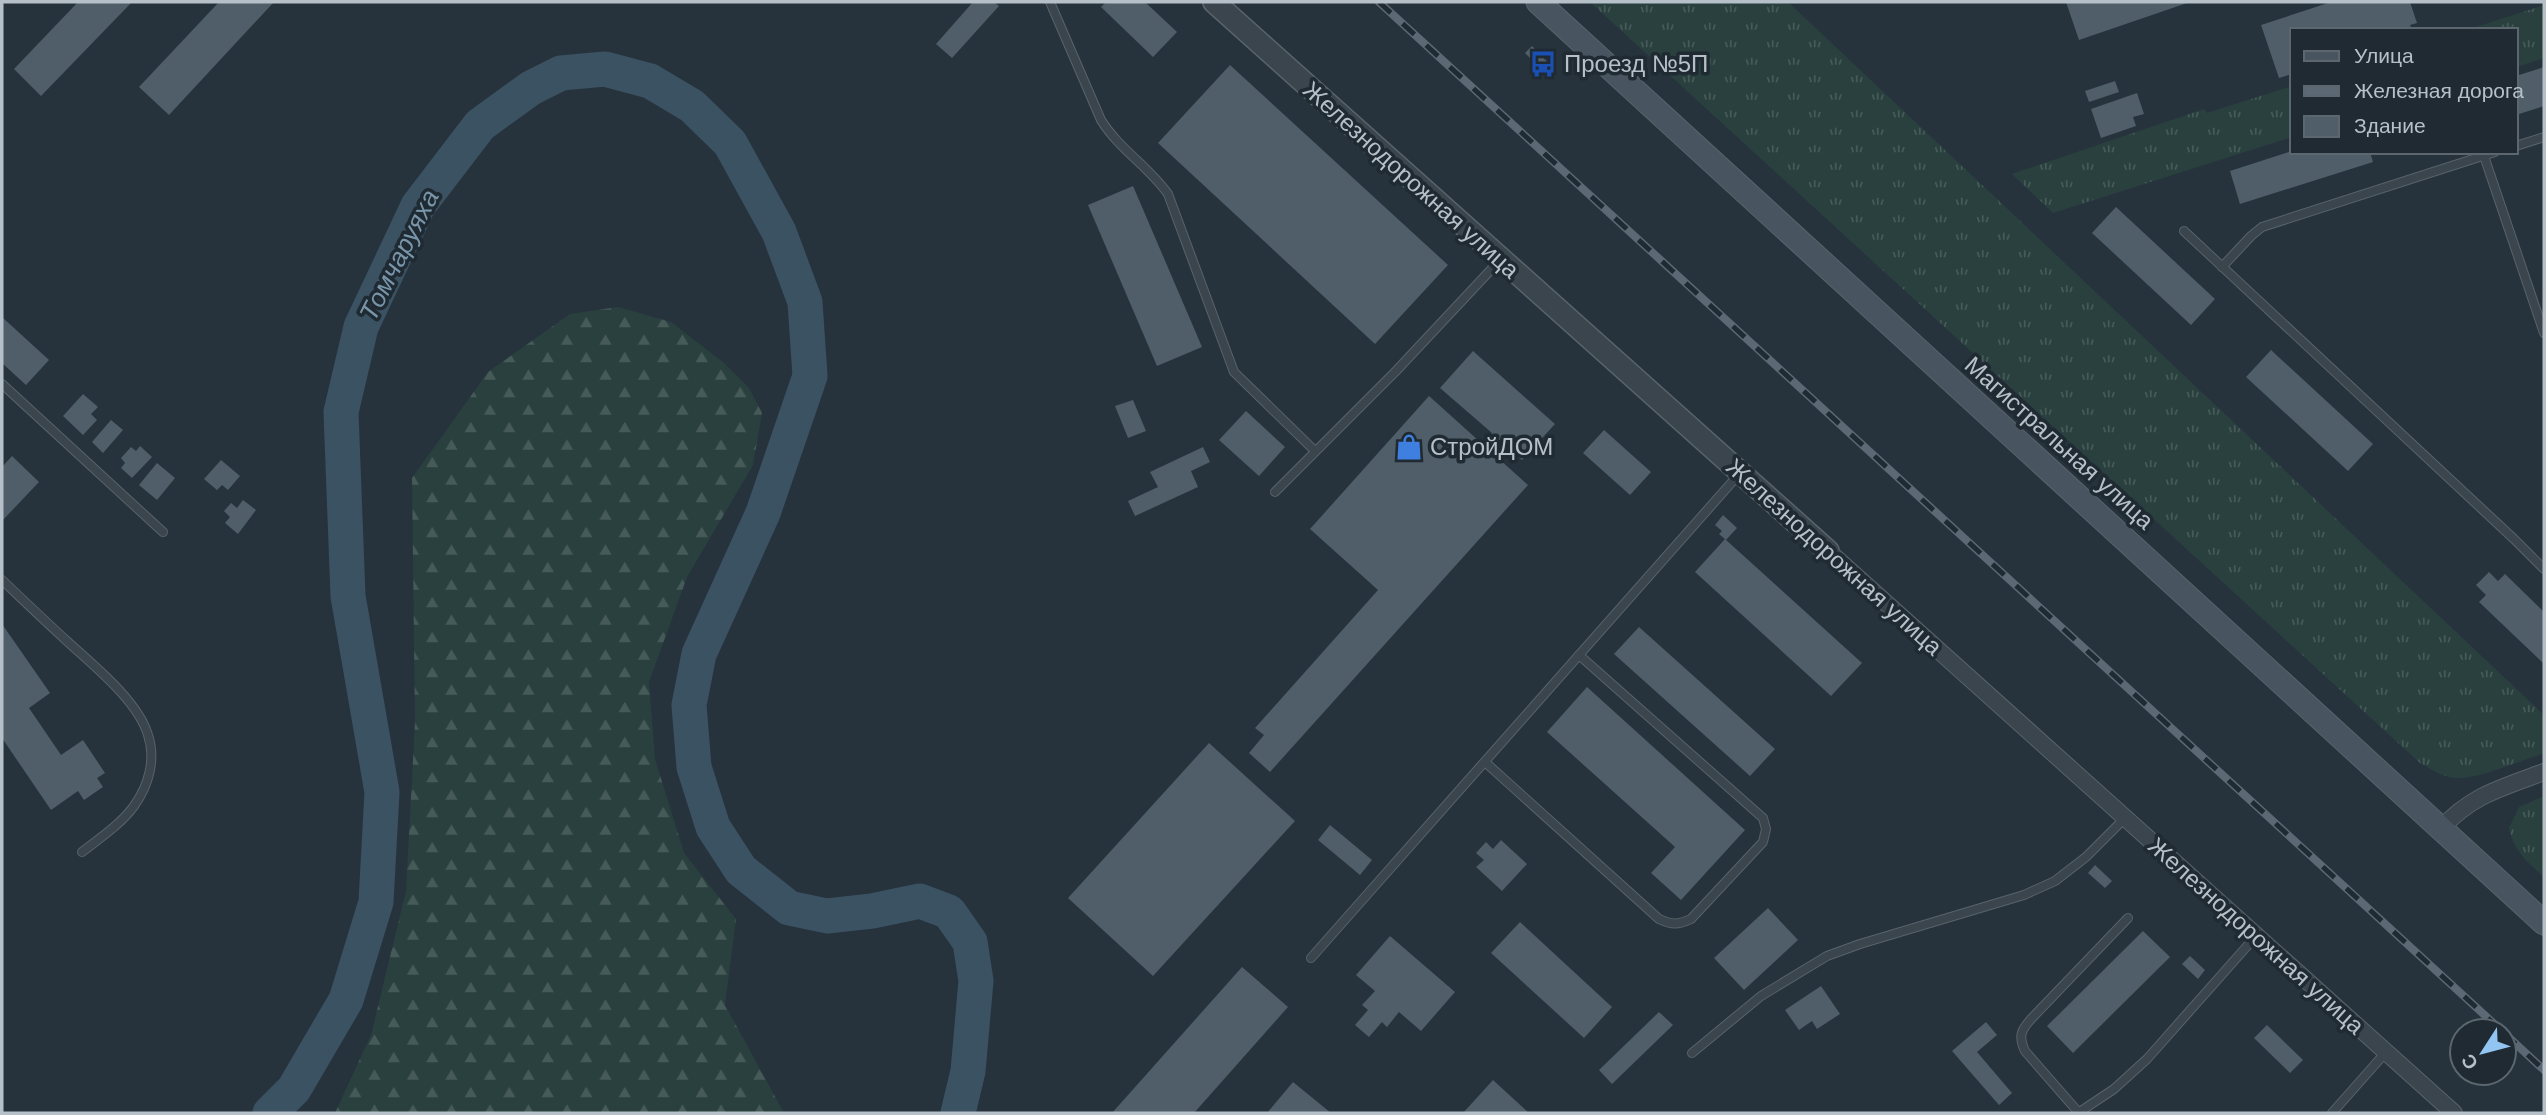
<svg xmlns="http://www.w3.org/2000/svg" width="2546" height="1115" font-family="Helvetica,sans-serif">
<style>
.grass{fill:url(#grass-tufts)}
.forest{fill:url(#forest-firs)}
.lines{fill:none;stroke-linecap:round;stroke-linejoin:round}
.river{stroke:#3b5263;stroke-width:35}
.building{fill:#4f5e68}
.service-casing{stroke:#58636b;stroke-width:10}
.minor-casing{stroke:#58636b;stroke-width:18}
.tertiary-casing{stroke:#58636b;stroke-width:24}
.secondary-casing{stroke:#58636b;stroke-width:25}
.service{stroke:#3a454d;stroke-width:8}
.minor{stroke:#3a454d;stroke-width:16}
.tertiary{stroke:#3a454d;stroke-width:21}
.secondary{stroke:#485560;stroke-width:23}
.rail-casing{stroke:#5c6974;stroke-width:8}
.rail{stroke:#1f2a32;stroke-width:5;stroke-dasharray:16;stroke-linecap:butt}
.labels{text-anchor:middle;stroke-width:7;stroke-linejoin:round;paint-order:stroke}
.poi-label{font-size:24px;fill:#b6c0c8;stroke:#1f2a32;text-anchor:start}
.street-label{font-size:24px;fill:#b6c0c8;stroke:#1f2a32}
.water-label{font-size:26px;font-style:italic;fill:#7895aa;stroke:#1f2a32}
</style>
<defs>
<pattern id="grass-tufts" width="24" height="20" patternUnits="userSpaceOnUse" patternTransform="scale(1.75)"><rect width="24" height="20" fill="#29403e"/><path d="M3 7l-1-3M5 7V3M7 7l1-3M15 17l-1-3M17 17v-4M19 17l1-3" fill="none" stroke="#465a58"/></pattern>
<pattern id="forest-firs" width="22" height="20" patternUnits="userSpaceOnUse" patternTransform="scale(1.75)"><rect width="22" height="20" fill="#29403e"/><path d="M5 1l3.5 6h-7zM16 11l3.5 6h-7z" fill="#465a58"/></pattern>
</defs>
<rect width="100%" height="100%" fill="#26333d"/>
<g class="grass">
<path d="M1590,2H1788L2544,715V753C2522,760 2477,780 2455,778C2443,777 2431,769 2420,763Z"/>
<path d="M2544,5V58L2516,67V30H2467Z"/>
<path d="M2292,86V137L2053,213L2012,174L2204,109L2207,113Z"/>
<path d="M2544,796V877C2527,862 2514,851 2509,828L2519,807Z"/>
</g>
<path class="forest" d="M618,307L671,322L724,363L749,388L762,413L753,465L687,577L649,682L655,759L684,853L736,919L725,1005L784,1113H335L371,1035L406,891L415,722L412,478L488,372L570,314Z"/>
<g class="lines">
<path class="river" d="M270,1113L294,1089L346,1000L376,902L382,792L348,596L341,412L361,327L418,206L480,125L531,88L561,73L605,69L650,81L692,106L730,143L779,232L805,302L810,376L763,513L699,654L689,705L694,767L713,827L741,870L789,908L827,916L872,911L920,901L949,912L970,942L976,981L968,1071L958,1113"/>
</g>
<g class="building">
<path d="M78,2H132L41,96L14,69Z"/>
<path d="M219,2H274L169,115L139,87Z"/>
<path d="M973,2H994L999,6L952,58L936,44Z"/>
<path d="M1106,2H1145L1177,32L1153,57L1101,7Z"/>
<path d="M2066,2H2190L2079,40Z"/>
<path d="M2331,2H2410L2417,23L2410,25L2412,30H2292V74L2279,78L2261,25Z"/>
<path d="M1532,46L1552,67L1546,74L1525,53Z"/>
<path d="M1230,65L1448,265L1375,344L1158,143Z"/>
<path d="M2544,67V106L2516,115V76Z"/>
<path d="M2115,81L2119,92L2089,102L2085,91Z"/>
<path d="M2137,93L2144,114L2133,117L2136,126L2101,138L2091,109Z"/>
<path d="M2292,151L2370,152L2373,162L2240,204L2230,171Z"/>
<path d="M1133,186L1202,347L1157,366L1088,205Z"/>
<path d="M2116,207L2215,299L2191,325L2092,233Z"/>
<path d="M2,317L49,360L26,385L2,363Z"/>
<path d="M2271,350L2373,444L2348,471L2246,377Z"/>
<path d="M1473,351L1555,424L1522,460L1508,447L1503,453L1487,439L1492,433L1440,388Z"/>
<path d="M83,394L98,407L91,414L97,420L83,435L63,416Z"/>
<path d="M1429,396L1528,485L1270,772L1249,753L1264,735L1255,728L1378,590L1310,529Z"/>
<path d="M1133,400L1146,431L1128,438L1115,406Z"/>
<path d="M1246,411L1285,447L1259,476L1219,440Z"/>
<path d="M111,420L123,430L103,453L92,442Z"/>
<path d="M1604,430L1651,472L1630,495L1583,453Z"/>
<path d="M140,446L152,457L132,478L121,468L125,463L121,458L131,447L136,451Z"/>
<path d="M1203,447L1210,462L1191,471L1198,487L1135,516L1128,501L1158,487L1150,472Z"/>
<path d="M12,456L39,482L2,521V467Z"/>
<path d="M221,460L240,476L228,490L222,485L217,490L204,479Z"/>
<path d="M157,463L175,478L157,500L139,485Z"/>
<path d="M243,500L256,510L238,534L225,523L230,517L224,511L231,503L237,508Z"/>
<path d="M1723,515L1737,528L1726,540L1719,534L1722,531L1715,525Z"/>
<path d="M1725,539L1862,663L1831,696L1695,572Z"/>
<path d="M2489,572L2498,581L2505,574L2544,612V664L2479,602L2486,595L2476,585Z"/>
<path d="M2,624L50,693L29,708L61,755L83,740L105,773L97,778L103,787L84,800L78,791L51,810L2,738Z"/>
<path d="M1639,627L1775,749L1750,776L1614,654Z"/>
<path d="M1587,687L1745,830L1681,900L1651,873L1675,847L1547,732Z"/>
<path d="M1209,743L1295,821L1153,976L1068,898Z"/>
<path d="M1330,825L1372,860L1360,875L1318,840Z"/>
<path d="M1501,840L1527,864L1502,891L1476,867L1484,860L1476,853L1486,842L1493,849Z"/>
<path d="M2095,865L2112,881L2105,888L2088,873Z"/>
<path d="M1768,908L1798,940L1744,990L1714,958Z"/>
<path d="M1520,922L1612,1007L1584,1038L1491,953Z"/>
<path d="M2143,931L2170,957L2073,1053L2047,1026Z"/>
<path d="M1390,936L1455,992L1421,1031L1399,1012L1387,1027L1382,1022L1369,1037L1355,1025L1368,1010L1362,1005L1375,991L1356,975Z"/>
<path d="M2190,956L2205,970L2198,979L2182,964Z"/>
<path d="M1242,967L1288,1007L1194,1113H1112Z"/>
<path d="M1821,986L1840,1014L1817,1029L1812,1021L1799,1030L1785,1010Z"/>
<path d="M1659,1012L1673,1025L1612,1084L1599,1070Z"/>
<path d="M1986,1022L1997,1035L1977,1052L2012,1093L1999,1105L1952,1051Z"/>
<path d="M2267,1025L2303,1060L2290,1073L2254,1038Z"/>
<path d="M1493,1080L1529,1113H1463Z"/>
<path d="M1293,1082L1331,1113H1267Z"/>
</g>
<g class="lines">
<g class="service-casing">
<g id="service">
<path d="M1050,2L1101,120C1119,149 1149,167 1168,194L1234,372L1315,451"/>
<path d="M2516,146L2544,137"/>
<path d="M2484,156L2544,333"/>
<path d="M2184,231L2514,539L2544,569"/>
<path d="M2222,267L2251,236L2262,227L2495,152"/>
<path d="M2,384L163,532"/>
<path d="M1275,492L1396,371L1500,260"/>
<path d="M2,580C24,601 46,622 68,642C94,666 138,701 148,735C156,759 149,785 134,806C121,824 100,838 82,852"/>
<path d="M1485,762L1659,919C1672,925 1678,925 1691,919L1763,842L1766,829L1763,818L1579,655"/>
<path d="M1311,958L1740,473"/>
<path d="M1692,1053L1761,996L1827,956L1860,944L2024,895L2055,881L2086,857L2125,818"/>
<path d="M2078,1113L2114,1089L2147,1059L2256,936"/>
<path d="M2079,1113L2025,1051C2018,1036 2021,1030 2032,1018L2128,918"/>
<path d="M2332,1113L2386,1052"/>
</g>
</g>
<g class="minor-casing">
<g id="minor">
<path d="M1828,551L2454,1113"/>
<path d="M2442,828C2471,795 2504,787 2544,772"/>
</g>
</g>
<g class="tertiary-casing">
<path id="tertiary" d="M1214,2L1828,551"/>
</g>
<g class="secondary-casing">
<path id="secondary" d="M1538,2L2544,923"/>
</g>
<use href="#service" class="service"/>
<use href="#minor" class="minor"/>
<use href="#tertiary" class="tertiary"/>
<use href="#secondary" class="secondary"/>
<g class="rail-casing">
<g id="rail">
<path d="M1379,2L2502,1031"/>
<path d="M2504,1033L2544,1070"/>
</g>
</g>
<use href="#rail" class="rail"/>
</g>
<defs>
<g id="bus-bare" transform="scale(2.1)"><path d="M-5-6H5V4H4V6H2V4H-2V6H-4V4H-5ZM-3.5-4V0h7V-4ZM-3.5 1.2v1.5H-2V1.2ZM2 1.2v1.5H3.5V1.2Z" fill="#1a4fb4" stroke="#1f2a32" stroke-width="2.5" paint-order="stroke"/></g>
<g id="shop-bare" transform="scale(2.1)"><path d="M-5-2.5h2.3a2.7 3.5 0 0 1 5.4 0H5L5.5 6h-11ZM-1.5-2.5h3a1.5 2.3 0 0 0-3 0Z" fill="#3f7fe0" stroke="#1f2a32" stroke-width="2.5" paint-order="stroke"/></g>
</defs>
<g fill-rule="evenodd">
<use href="#bus-bare" x="1543" y="64"/>
<use href="#shop-bare" x="1409" y="447"/>
</g>
<g class="labels">
<g class="poi-label">
<text x="1564" y="72">Проезд №5П</text>
<text x="1430" y="455">СтройДОМ</text>
</g>
<g class="street-label">
<text transform="translate(1411 180) rotate(42)" y="8">Железнодорожная улица</text>
<text transform="translate(2059 443) rotate(42)" y="8">Магистральная улица</text>
<text transform="translate(1834 557) rotate(42)" y="8">Железнодорожная улица</text>
<text transform="translate(2256 936) rotate(42)" y="8">Железнодорожная улица</text>
</g>
<g class="water-label">
<text transform="translate(399 255) rotate(-63)" y="9">Томчаруяха</text>
</g>
</g>
<rect width="2546" height="1115" fill="none" stroke="#b6c0c8" stroke-width="7"/>
<rect x="2290" y="28" width="228" height="126" fill="#1f2a32" stroke="#5b666e" stroke-width="2"/>
<rect x="2304" y="51" width="35" height="10" fill="#485560" stroke="#5b666e" stroke-width="2"/>
<text x="2354" y="63" font-size="21" fill="#b6c0c8">Улица</text>
<rect x="2304" y="86" width="35" height="10" fill="#5c6974" stroke="#5b666e" stroke-width="2"/>
<text x="2354" y="98" font-size="21" fill="#b6c0c8">Железная дорога</text>
<rect x="2304" y="116" width="35" height="21" fill="#4f5e68" stroke="#5b666e" stroke-width="2"/>
<text x="2354" y="133" font-size="21" fill="#b6c0c8">Здание</text>
<g transform="translate(2483 1052) rotate(234)"><circle r="33" fill="#1f2a32" stroke="#5b666e" stroke-width="2"/>
<path d="M0-5L12 26L0 18L-12 26Z" fill="#92c5f1"/>
<text y="-10" font-size="19" font-weight="bold" text-anchor="middle" fill="#b6c0c8">С</text>
</g>
</svg>
